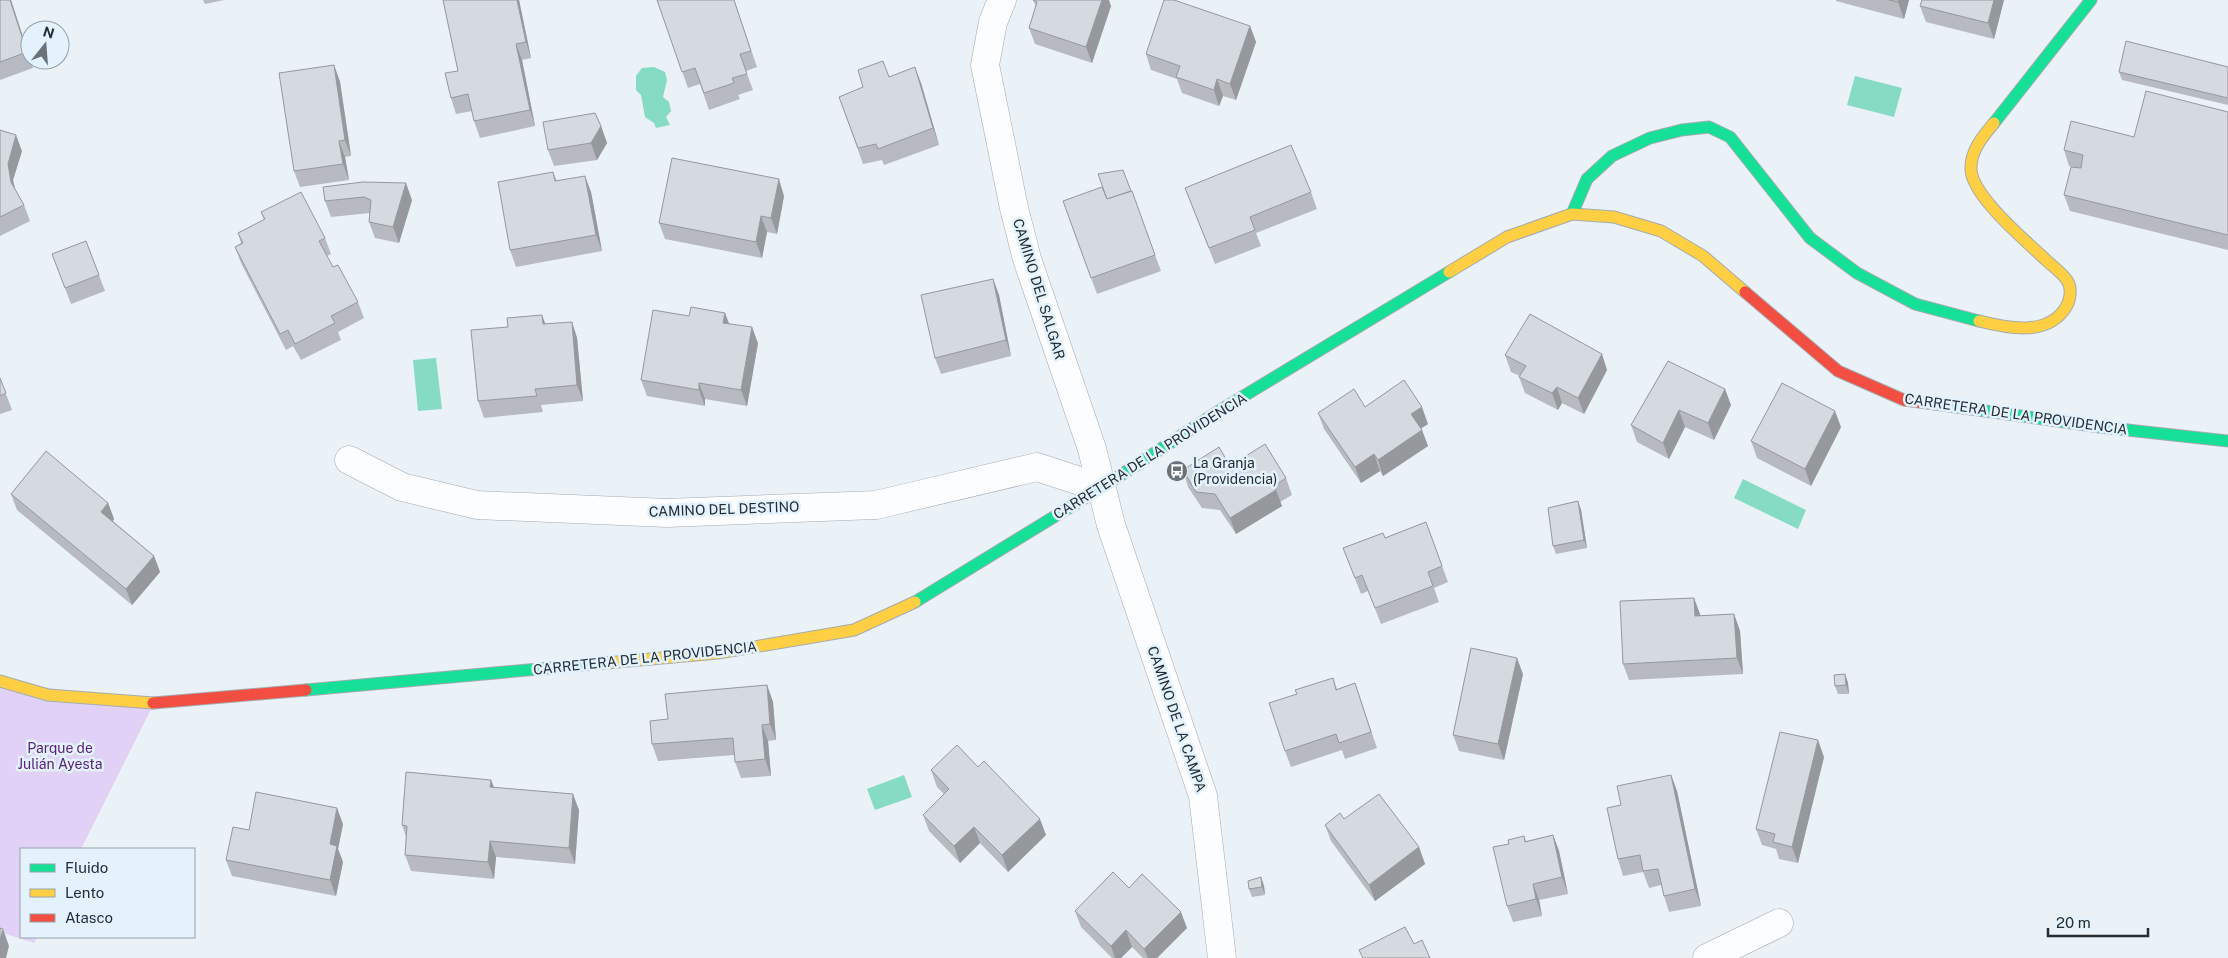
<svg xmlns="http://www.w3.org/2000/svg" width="2228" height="958" font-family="'Public Sans',sans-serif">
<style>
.green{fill:#e1d1f6}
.water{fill:#86dbc5}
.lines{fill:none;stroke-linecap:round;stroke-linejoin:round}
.street-casing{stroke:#a4abb0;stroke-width:29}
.fast-casing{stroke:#a4abb0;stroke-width:13}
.slow-casing{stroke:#a4abb0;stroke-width:13}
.jam-casing{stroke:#a4abb0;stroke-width:13}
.street{stroke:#fcfdfe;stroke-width:28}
.fast{stroke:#16e098;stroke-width:11}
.slow{stroke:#ffcf43;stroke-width:11}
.jam{stroke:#f24e42;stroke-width:11}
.wall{fill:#b7bbc1}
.shaded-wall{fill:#95989d}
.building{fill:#d5d9e0;stroke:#95989d}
.labels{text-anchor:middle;stroke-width:5;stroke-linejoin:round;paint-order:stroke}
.street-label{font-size:14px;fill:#242d33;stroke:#e4f2fd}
.poi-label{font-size:14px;fill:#242d33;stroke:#e4f2fd;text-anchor:start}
.park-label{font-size:14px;fill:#59237d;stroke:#e4f2fd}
</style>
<rect width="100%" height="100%" fill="#eaf1f7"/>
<path class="green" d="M0,681L154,703L81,849H21V937H37L34,943L0,932Z"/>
<g class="water">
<path d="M654,67L665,72L667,80L663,97L669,102L671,111L666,117L670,125L656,128L654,123L645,117L641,95L636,90V76L642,68Z"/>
<path d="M1855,76L1902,88L1894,117L1847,105Z"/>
<path d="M436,358L442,409L418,411L413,360Z"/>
<path d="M1743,479L1806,510L1798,529L1734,498Z"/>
<path d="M904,775L912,797L875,810L867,789Z"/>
</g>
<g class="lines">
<g class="street-casing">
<g id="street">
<path d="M1002,0L993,22L985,65L1014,208L1027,259L1092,449L1111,525L1203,796L1222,958"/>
<path d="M349,460L402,487L477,505L667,513L876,505L1037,467L1101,488"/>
<path d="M1707,958L1779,923"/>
</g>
</g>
<g class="fast-casing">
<g id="fast">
<path d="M1994,123L2091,0"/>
<path d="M1572,214L1587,179L1612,156L1650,138L1682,130L1709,127L1730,137L1810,238L1857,273L1915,304L1979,321"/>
<path d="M1935,404L2100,427L2228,441"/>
<path d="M915,602L1101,488L1219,411L1449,272"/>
<path d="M306,690L606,663"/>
</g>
</g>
<g class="slow-casing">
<g id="slow">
<path d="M1449,272L1507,237L1572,214L1614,217L1661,231L1703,256L1745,292"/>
<path d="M1979,321C2007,328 2048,337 2066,307C2070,301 2072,289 2068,282C2064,274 2052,266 2046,260C2026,241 1973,197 1971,170C1970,151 1983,136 1994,123"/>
<path d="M606,663L718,653L854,630L915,602"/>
<path d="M0,681L48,695L153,703"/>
</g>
</g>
<g class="jam-casing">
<g id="jam">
<path d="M1745,292L1838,371L1904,400L1935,404"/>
<path d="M153,703L306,690"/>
</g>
</g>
<use href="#street" class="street"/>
<use href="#fast" class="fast"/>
<use href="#slow" class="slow"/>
<use href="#jam" class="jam"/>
</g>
<g class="wall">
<path d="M0,0H11L33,68L0,80Z"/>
<path d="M203,0H224L205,4Z"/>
<path d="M443,0H519L531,58L522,60L535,126L480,138L474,121L472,111L456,114L451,98L458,71Z"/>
<path d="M657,0H734L757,67L746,71L753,90L738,95L740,99L709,110L700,84L688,88Z"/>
<path d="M1033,0L1111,6L1092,63L1035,44L1029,28L1036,6Z"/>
<path d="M1836,0H1909L1904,19L1836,1Z"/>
<path d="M2004,0L1994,39L1926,22L1920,6Z"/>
<path d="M1250,26L1256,42L1236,100L1223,96L1219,106L1182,93L1177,79L1151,70L1146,54Z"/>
<path d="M334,65L340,82L351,156L345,157L349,180L300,187L294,171Z"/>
<path d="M2228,67V105L2122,80L2119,72Z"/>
<path d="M889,77L921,83L939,145L884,165L882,160L863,164L839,97Z"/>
<path d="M2228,112V250L2070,211L2064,195L2075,168L2069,166L2064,150L2134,137Z"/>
<path d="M601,126L607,143L597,160L554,166L548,150Z"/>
<path d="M0,130L22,151L13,180L15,189L24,205L30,221L0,236Z"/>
<path d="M553,172L557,181L591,192L602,251L516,267L510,250Z"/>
<path d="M323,187L412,200L399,243L375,238L369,222L370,213L331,217L325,201Z"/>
<path d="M1185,188L1311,192L1317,209L1256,233L1261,246L1215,264Z"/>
<path d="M1131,191L1161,271L1097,294L1063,201Z"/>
<path d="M784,196L777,234L767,232L762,258L665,239L659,223Z"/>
<path d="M261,212L325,238L331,254L327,256L333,267L358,302L364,318L338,332L341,340L301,360L293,346L286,350L241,263L235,247L241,243L238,233L264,220Z"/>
<path d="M86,241L105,291L71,304L52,254Z"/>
<path d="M993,279L999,295L1011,356L941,374L935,358Z"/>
<path d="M725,313L729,323L758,343L747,406L705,399V406L647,396L641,380L689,316Z"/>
<path d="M542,315L545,324L572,322L577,338L583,401L541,405L543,412L484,418L478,401L508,327Z"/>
<path d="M1505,355L1607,370L1584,414L1562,403L1558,410L1525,393L1519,377L1520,376L1511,372Z"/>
<path d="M1668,361L1731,405L1714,440L1685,427L1669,459L1637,442L1631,425Z"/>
<path d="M0,378L12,410L0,414Z"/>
<path d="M1365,407L1428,424L1421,428L1428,446L1383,476L1380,471L1361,483L1324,429L1318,413Z"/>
<path d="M1841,427L1811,486L1757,458L1751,441Z"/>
<path d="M1230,466L1286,478L1292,495L1280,502L1282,506L1236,534L1220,510L1202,508L1188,487L1183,470Z"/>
<path d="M11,494L108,503L114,519L113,521L154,556L160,572L132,605L17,510Z"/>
<path d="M1578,501L1581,510L1587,548L1556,554L1553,546Z"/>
<path d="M1426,522L1448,582L1434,588L1439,602L1381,624L1368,591L1361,594L1343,548L1385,538Z"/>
<path d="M1694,598L1700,616L1734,614L1740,631L1743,674L1629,680L1623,664Z"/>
<path d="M1523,674L1504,760L1459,751L1453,735Z"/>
<path d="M1845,674L1848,683L1849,694H1838L1835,686Z"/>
<path d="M1333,678L1337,689L1355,683L1377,748L1345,759L1342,750L1291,767L1285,751L1297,694Z"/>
<path d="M767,685L773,702L776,740L768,741L771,776L741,778L735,762L734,755L658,761L652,744L668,719Z"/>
<path d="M1824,757L1798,863L1779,859L1776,849L1762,845L1756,829Z"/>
<path d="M931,770L1046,835L1008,872L980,843L960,863L929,831L923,815L944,794L937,787Z"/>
<path d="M1671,775L1677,791L1701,906L1669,912L1664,896L1661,885L1649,888L1643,872L1623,876L1618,859L1621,805Z"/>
<path d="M491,780L494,787L579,810L575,864L496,857L494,879L411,871L405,855L406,837L402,825Z"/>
<path d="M1344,819L1419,847L1425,864L1375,901L1331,841L1325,825Z"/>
<path d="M343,824L338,849L343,862L336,896L232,876L226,860L249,830Z"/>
<path d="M1553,835L1559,851L1568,894L1539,900L1542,916L1513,922L1507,906L1509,844L1524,836L1526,841Z"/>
<path d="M1261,877L1264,886L1265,895L1252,897L1249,889Z"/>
<path d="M1129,888L1187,928L1157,958H1143L1132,947L1121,958H1112L1081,927L1075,911Z"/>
</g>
<g class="shaded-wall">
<path d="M10,0H11L33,68L27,52Z"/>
<path d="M517,0H519L531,58L526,42Z"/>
<path d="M1102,0H1109L1111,6L1092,63L1086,47Z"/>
<path d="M1899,0H1909L1904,19L1898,2Z"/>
<path d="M1994,0H2004L1994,39L1988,23Z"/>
<path d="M1250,26L1256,42L1236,100L1230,84Z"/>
<path d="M516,44L522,60L535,126L530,110Z"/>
<path d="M334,65L340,82L351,156L345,140Z"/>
<path d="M915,67L921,83L939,145L933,128Z"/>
<path d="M1217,79L1223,96L1219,106L1214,90Z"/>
<path d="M601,126L607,143L597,160L591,143Z"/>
<path d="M16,135L22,151L13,180L17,198L11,182L8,164Z"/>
<path d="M339,141L345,157L349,180L343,164Z"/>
<path d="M585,176L591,192L602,251L596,235Z"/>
<path d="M779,179L784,196L777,234L771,218Z"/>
<path d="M406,183L412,200L399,243L393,227Z"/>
<path d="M761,216L767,232L762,258L756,242Z"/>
<path d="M993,279L999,295L1011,356L1006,340Z"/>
<path d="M725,313L731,330L723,323Z"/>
<path d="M542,315L548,331L543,324Z"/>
<path d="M572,322L577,338L583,401L577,385Z"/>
<path d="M752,327L758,343L747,406L741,390Z"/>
<path d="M1602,354L1607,370L1584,414L1578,398Z"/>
<path d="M699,383L705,399V406L699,390Z"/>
<path d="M1557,387L1562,403L1558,410L1552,393Z"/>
<path d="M1725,389L1731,405L1714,440L1708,423Z"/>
<path d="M1422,407L1428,424L1417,431L1411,414Z"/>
<path d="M1679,410L1685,427L1669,459L1663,443Z"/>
<path d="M1835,411L1841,427L1811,486L1805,469Z"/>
<path d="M1422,430L1428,446L1383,476L1378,460Z"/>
<path d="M1374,454L1380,471L1361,483L1355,467Z"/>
<path d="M1276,490L1282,506L1236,534L1230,518Z"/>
<path d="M1578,501L1581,510L1587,548L1584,540Z"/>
<path d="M108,503L114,519L107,528L101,512Z"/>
<path d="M154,556L160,572L132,605L126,589Z"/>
<path d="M1694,598L1700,614L1701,632L1695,616Z"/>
<path d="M1734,614L1740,631L1743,674L1737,658Z"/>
<path d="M1517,658L1523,674L1504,760L1498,744Z"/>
<path d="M1845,674L1848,683L1849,694L1846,685Z"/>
<path d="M767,685L773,702L776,740L770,724Z"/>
<path d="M762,725L768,741L771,776L765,759Z"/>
<path d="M1818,740L1824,757L1798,863L1792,847Z"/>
<path d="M1671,775L1677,791L1701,906L1695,889Z"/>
<path d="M491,780L497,796L490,787Z"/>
<path d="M573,794L579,810L575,864L569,848Z"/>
<path d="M337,808L343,824L338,849L343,862L336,896L330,880V844Z"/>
<path d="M1040,819L1046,835L1008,872L1002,855Z"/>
<path d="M974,827L980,843L960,863L954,846Z"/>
<path d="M1553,835L1559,851L1568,894L1562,877Z"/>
<path d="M490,841L496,857L494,879L488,862Z"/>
<path d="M1419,847L1425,864L1375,901L1369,885Z"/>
<path d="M1261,877L1264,886L1265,895L1262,887Z"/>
<path d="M1533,884L1539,900L1542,916L1536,899Z"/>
<path d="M1181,912L1187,928L1157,958H1148L1144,949Z"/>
<path d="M3,929L9,946L6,958H0V940Z"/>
<path d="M1126,930L1132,947L1121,958H1115L1111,946Z"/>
</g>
<g class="building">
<path d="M0,0H10L27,52L0,62Z"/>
<path d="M443,0H517L526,42L516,44L530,110L474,121L468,94L451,98L445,73L458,71Z"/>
<path d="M657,0H734L751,51L740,54L747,74L732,78L734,83L704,93L695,68L682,72Z"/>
<path d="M1033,0H1102L1086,47L1029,28L1037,2Z"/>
<path d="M1164,0H1174L1250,26L1230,84L1217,79L1214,90L1176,77L1180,66L1146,54Z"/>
<path d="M1889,0H1899L1898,2Z"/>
<path d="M1922,0H1994L1988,23L1920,6Z"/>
<path d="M2126,41L2228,67V98L2119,72Z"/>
<path d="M883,61L889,77L915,67L933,128L878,149L876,144L858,148L839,97L863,87L858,70Z"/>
<path d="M334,65L345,140L339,141L343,164L294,171L279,73Z"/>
<path d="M2146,91L2228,112V235L2064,195L2071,167L2081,168L2083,155L2064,150L2071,121L2134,137Z"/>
<path d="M595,113L601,126L591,143L548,150L543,122Z"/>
<path d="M0,130L16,135L8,164L11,182L24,205L0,217Z"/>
<path d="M1291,145L1311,192L1250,217L1255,230L1209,248L1185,188Z"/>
<path d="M672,158L779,179L771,218L761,216L756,242L659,223Z"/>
<path d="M1123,170L1131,191L1107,199L1098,174Z"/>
<path d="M553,172L555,181L585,176L596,235L510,250L498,182Z"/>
<path d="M363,182L406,183L393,227L369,222L371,200L364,197L325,201L323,187Z"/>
<path d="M1102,187L1107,199L1132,191L1155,255L1091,278L1063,201Z"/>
<path d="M301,192L325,238L319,241L333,267L338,265L358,302L331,316L335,323L295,344L288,330L280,334L235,247L243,243L238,233L265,219L261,212Z"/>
<path d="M86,241L99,275L65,288L52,254Z"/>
<path d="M993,279L1006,340L935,358L921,295Z"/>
<path d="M691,307L725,313L723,323L752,327L741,390L699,383V390L641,380L653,310L689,316Z"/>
<path d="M1530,314L1602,354L1578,398L1557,387L1552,393L1519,377L1526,366L1505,355Z"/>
<path d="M542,315L543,324L572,322L577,385L535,389L537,396L478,401L471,330L508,327L507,318Z"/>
<path d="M1668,361L1725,389L1708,423L1679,410L1663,443L1631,425Z"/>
<path d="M0,378L6,393L0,396Z"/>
<path d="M1404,380L1422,407L1411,414L1422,430L1378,460L1374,454L1355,467L1318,413L1354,389L1365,407Z"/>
<path d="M1782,383L1835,411L1805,469L1751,441Z"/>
<path d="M1265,444L1286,478L1274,486L1276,490L1230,518L1215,494L1196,492L1183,470L1219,447L1230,466Z"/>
<path d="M46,451L108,503L101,512L154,556L126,589L11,494Z"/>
<path d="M1578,501L1584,540L1553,546L1548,508Z"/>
<path d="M1426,522L1442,566L1428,572L1433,586L1375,608L1362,575L1355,578L1343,548L1383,533L1385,538Z"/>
<path d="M1694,598L1695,616L1734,614L1737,658L1623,664L1620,601Z"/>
<path d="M1471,648L1517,658L1498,744L1453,735Z"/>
<path d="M1845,674L1846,685L1835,686L1834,675Z"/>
<path d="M1333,678L1336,690L1355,683L1371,732L1339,743L1336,734L1285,751L1269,703L1297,694L1295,690Z"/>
<path d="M767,685L770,724L762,725L765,759L735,762L733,738L652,744L650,721L668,719L665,694Z"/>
<path d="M1780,732L1818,740L1792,847L1773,842L1775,834L1756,829Z"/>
<path d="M957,745L978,767L984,761L1040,819L1002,855L974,827L954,846L923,815L949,789L931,770Z"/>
<path d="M406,772L491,780L490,787L573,794L569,848L490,841L488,862L405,855L407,826L402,825Z"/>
<path d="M1671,775L1695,889L1664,896L1658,869L1643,871L1640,855L1618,859L1607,808L1621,805L1617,786Z"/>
<path d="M256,792L337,808L330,844L337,846L330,880L226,860L233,827L249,830Z"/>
<path d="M1379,794L1419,847L1369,885L1325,825L1340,813L1344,819Z"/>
<path d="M1553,835L1562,877L1533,884L1536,899L1507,906L1493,847L1509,844L1508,840L1524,836L1525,842Z"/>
<path d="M1113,872L1129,888L1142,874L1181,912L1144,949L1126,930L1111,946L1075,911Z"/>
<path d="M1261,877L1262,887L1249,889L1248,881Z"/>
<path d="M1405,927L1414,944L1422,940L1430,958H1363L1359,950Z"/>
<path d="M0,928L3,929L0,940Z"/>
</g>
<defs>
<g id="bus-disc" transform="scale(1.125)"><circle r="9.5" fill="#697278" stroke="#e4f2fd"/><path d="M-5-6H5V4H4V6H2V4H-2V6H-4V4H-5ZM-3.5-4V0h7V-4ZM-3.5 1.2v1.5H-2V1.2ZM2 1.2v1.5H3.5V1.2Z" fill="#fff"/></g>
</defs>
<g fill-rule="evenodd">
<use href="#bus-disc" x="1177" y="471"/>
</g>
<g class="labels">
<g class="street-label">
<text transform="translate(1039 289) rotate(73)" y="5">CAMINO DEL SALGAR</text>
<text transform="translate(2016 414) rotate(8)" y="5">CARRETERA DE LA PROVIDENCIA</text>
<text transform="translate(1150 456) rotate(-32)" y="5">CARRETERA DE LA PROVIDENCIA</text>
<text transform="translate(724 509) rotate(-2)" y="5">CAMINO DEL DESTINO</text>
<text transform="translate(645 658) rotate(-6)" y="5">CARRETERA DE LA PROVIDENCIA</text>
<text transform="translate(1177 719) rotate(71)" y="5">CAMINO DE LA CAMPA</text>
</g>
<g class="poi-label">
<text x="1193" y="468">La Granja<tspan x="1193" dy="16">(Providencia)</tspan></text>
</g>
<g class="park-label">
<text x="60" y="753">Parque de<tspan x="60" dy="16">Julián Ayesta</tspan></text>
</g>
</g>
<rect x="20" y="848" width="175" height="90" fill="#e4f2fd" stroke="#97a3ac"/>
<rect x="30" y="864" width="25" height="8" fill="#16e098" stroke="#97a3ac"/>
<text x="65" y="873" font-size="15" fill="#242d33">Fluido</text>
<rect x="30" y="889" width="25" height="8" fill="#ffcf43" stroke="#97a3ac"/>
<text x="65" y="898" font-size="15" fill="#242d33">Lento</text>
<rect x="30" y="914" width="25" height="8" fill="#f24e42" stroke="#97a3ac"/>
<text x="65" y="923" font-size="15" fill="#242d33">Atasco</text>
<g transform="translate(45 45) rotate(17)"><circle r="24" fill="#e4f2fd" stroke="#97a3ac"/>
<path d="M0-4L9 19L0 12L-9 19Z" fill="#697278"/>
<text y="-8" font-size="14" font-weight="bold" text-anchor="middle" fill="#242d33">N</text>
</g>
<path d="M2048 928v8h100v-8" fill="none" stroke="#242d33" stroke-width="2.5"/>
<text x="2056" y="928" font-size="15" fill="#242d33" stroke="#e4f2fd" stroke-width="4" paint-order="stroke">20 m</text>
</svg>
